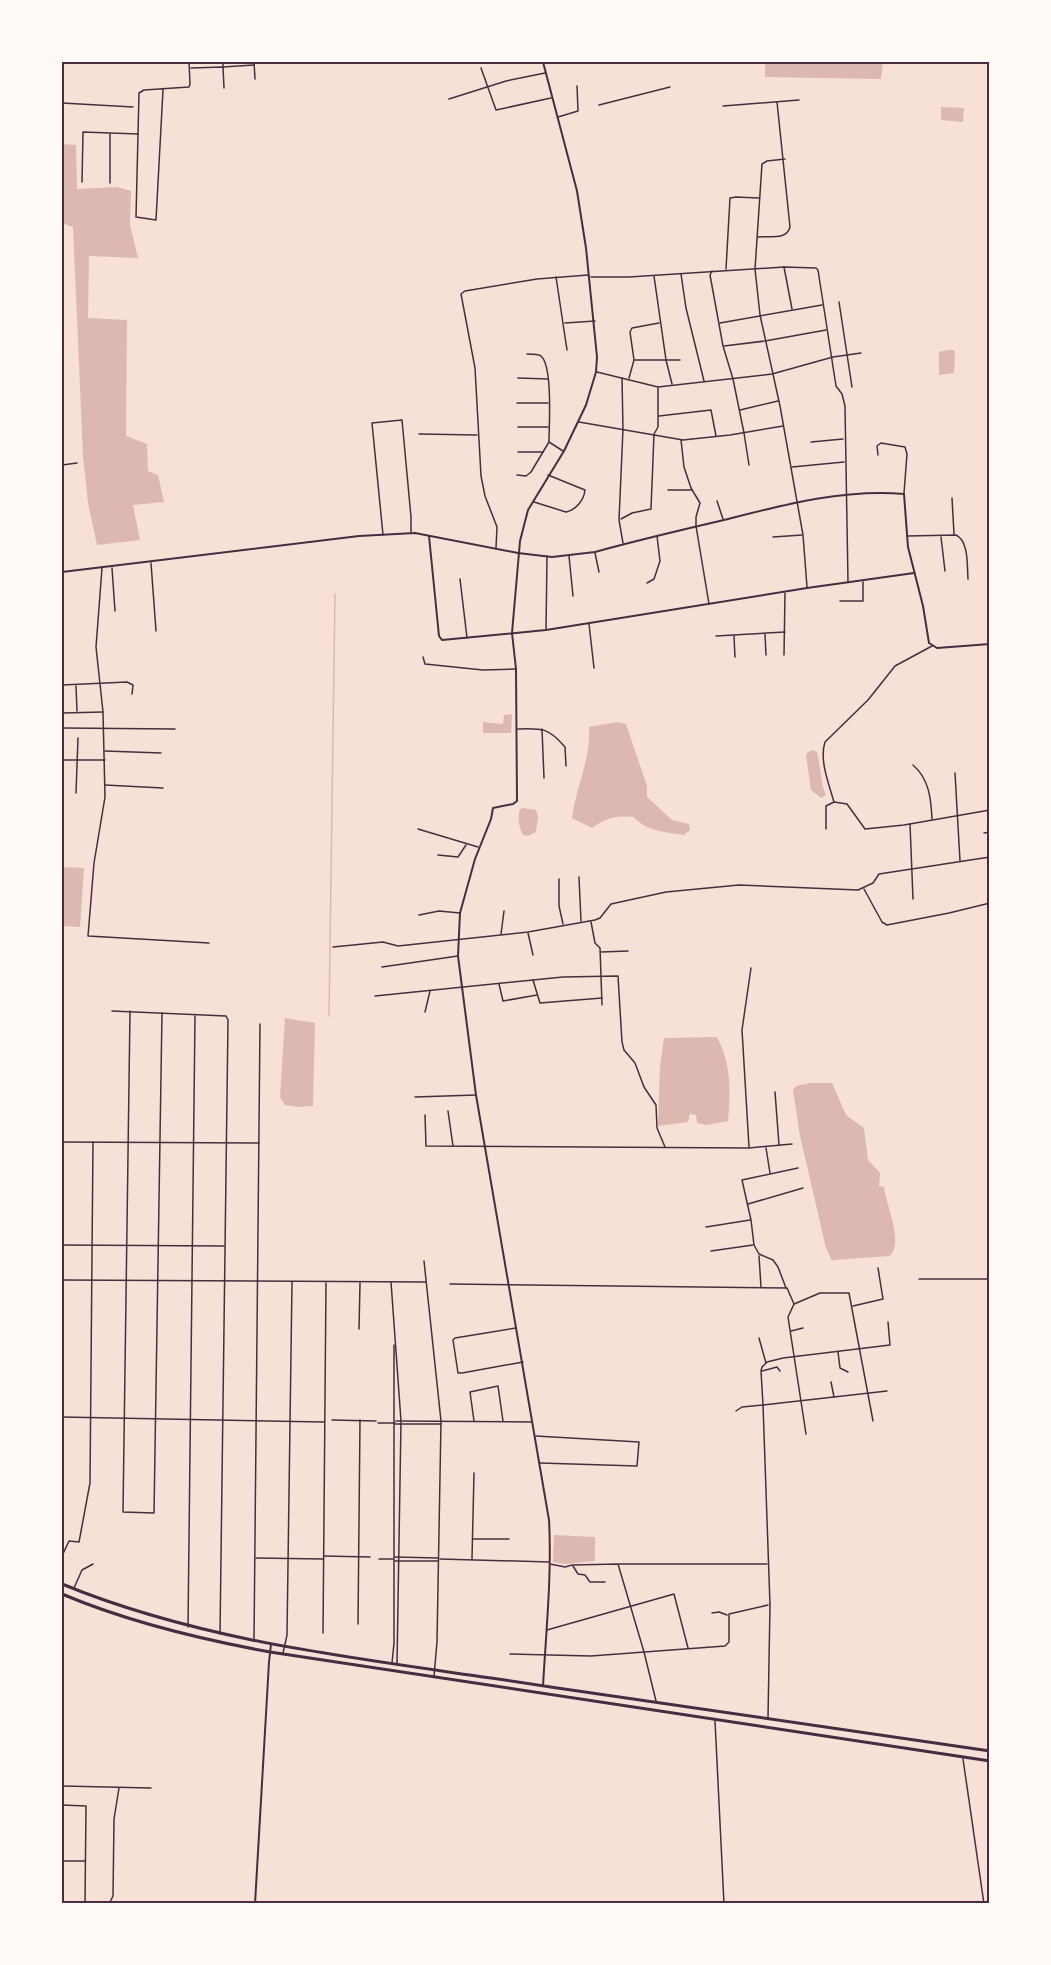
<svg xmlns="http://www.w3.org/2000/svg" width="1051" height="1965" font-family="Georgia,serif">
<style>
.water{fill:#dcb8b0}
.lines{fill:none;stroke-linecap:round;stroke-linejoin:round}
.stream{stroke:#dcb8b0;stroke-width:1.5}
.minor{stroke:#4a2c40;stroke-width:1.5}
.tertiary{stroke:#4a2c40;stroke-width:2}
.trunk{stroke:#4a2c40;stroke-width:3}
.neatline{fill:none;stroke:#4a2c40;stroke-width:2}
</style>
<rect width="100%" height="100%" fill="#f7e1d7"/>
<g class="water">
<path d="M765,62H883L881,79L765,77Z"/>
<path d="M941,107L964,108L963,122L941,120Z"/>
<path d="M62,144L76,145L77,189L117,187L131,191L130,225L138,258L89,256L88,318L127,320L126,436L147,444L148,471L158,475L164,502L133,505L140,540L97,545L88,503L83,456L73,227L62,223Z"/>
<path d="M948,350H954L955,353L954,373L939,375V352Z"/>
<path d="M512,714L511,733H483V722L503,724L504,715Z"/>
<path d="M617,722L626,724L647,786V797L672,820L689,824L690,830L684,835C666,832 645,831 634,817C616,815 606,818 592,828L572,818C576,786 591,759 589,727Z"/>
<path d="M813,750L817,752C821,767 820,782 826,795L821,798L811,790L806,755L808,752Z"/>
<path d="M524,808L536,810L538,817L536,832L528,836L523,835C519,827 517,818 520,809Z"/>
<path d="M62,867L84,868L80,927L62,926Z"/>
<path d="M285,1018L315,1023L313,1106L298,1107L285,1105L280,1097Z"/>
<path d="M717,1037C731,1063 731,1092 728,1121L706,1125L697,1123L696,1115L690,1114L688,1122L658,1126L660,1066L664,1038Z"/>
<path d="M811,1083H832L846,1115L864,1128L868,1160L880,1173L879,1186L884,1187C886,1205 904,1242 890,1256L833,1260L832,1261L826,1248L800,1136L793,1090L796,1086Z"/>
<path d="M554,1535L595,1537V1561L565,1564L553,1562Z"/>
</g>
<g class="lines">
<path class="stream" d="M329,1016L335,594"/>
<g class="minor">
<path d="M223,62V67L254,65"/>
<path d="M254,62L255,79"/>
<path d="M191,68L223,67L224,88"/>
<path d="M481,68L496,110L551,98"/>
<path d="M163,90L156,220L136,217L139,93L144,90L189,87L190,84L189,62"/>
<path d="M449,99L506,81L545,73"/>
<path d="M62,103L133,107"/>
<path d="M599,105L670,87"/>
<path d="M723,106L799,100"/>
<path d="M558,117L578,111L577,86"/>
<path d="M785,159L767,161L762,164L755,269L760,315L780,406L803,535L807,587"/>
<path d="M82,182L83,132L138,134"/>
<path d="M110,183V134"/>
<path d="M758,237C770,236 787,240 790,227L777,102"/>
<path d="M784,267L792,309"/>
<path d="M726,269L730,198L736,197L759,198"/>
<path d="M712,271L710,275L723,346L733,379L744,433L749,465"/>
<path d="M681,274L686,308L704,381"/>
<path d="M654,276L666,360L672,384"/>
<path d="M556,277L567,350"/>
<path d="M591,277H629L784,267L816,268L818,270L836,386L842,394L845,406L848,582"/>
<path d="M839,302L852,387"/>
<path d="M565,323L595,321"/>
<path d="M720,323L822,305"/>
<path d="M724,346L765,341L826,330"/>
<path d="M527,354C531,354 539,354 541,356C553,366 549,426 549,442L563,451"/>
<path d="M635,360H680"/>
<path d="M597,372L658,387L772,374L833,357L861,353"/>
<path d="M518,378L548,379"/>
<path d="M622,378L623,429L619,520L623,543"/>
<path d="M629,378L634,360L630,332L632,328L659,323"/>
<path d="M517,403H548"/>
<path d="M740,410L778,401"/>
<path d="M659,416L711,410L716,436"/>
<path d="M579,422L683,440L730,435L783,426"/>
<path d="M518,427H548"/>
<path d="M419,434L477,435"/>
<path d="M681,440L684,467L691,488L700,503L696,517V526L709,604"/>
<path d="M811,442L843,439"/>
<path d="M518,452H543"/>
<path d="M878,455L877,446L881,443L905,447L907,454L904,493"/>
<path d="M62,465L77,463"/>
<path d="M792,467L844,462"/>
<path d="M517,475L526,476L531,472L549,442"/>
<path d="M668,490H692"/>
<path d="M952,498L954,534"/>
<path d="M717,501L723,519"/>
<path d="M534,502L566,512C576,510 584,500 585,490L548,475"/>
<path d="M621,519L632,513L651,509L654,434L658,427V388"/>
<path d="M383,535L372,423L402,420L411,517V532"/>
<path d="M907,536L956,535C969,541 967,566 968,579"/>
<path d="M773,537L802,535"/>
<path d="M941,537L945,571"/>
<path d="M496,548L497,527L485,496L481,476L475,368L461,294L465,291L537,279L588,275"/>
<path d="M595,553L599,572"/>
<path d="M569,556L573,596"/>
<path d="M151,563L156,631"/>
<path d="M102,568L96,647L103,712L105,797L94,863L88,936L209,943"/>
<path d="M112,568L115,611"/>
<path d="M460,579L467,638"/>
<path d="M647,583L654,579L660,561L657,536"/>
<path d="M840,601H863V582"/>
<path d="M589,624L594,668"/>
<path d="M546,630L547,556"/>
<path d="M765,634L766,655"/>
<path d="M716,636L785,632"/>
<path d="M734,636L735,657"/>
<path d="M784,655L785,593"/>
<path d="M423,657L425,664L483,670L515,669"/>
<path d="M62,685L127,682L133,685L132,694"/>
<path d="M76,686L77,711"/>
<path d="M63,713L103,712"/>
<path d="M62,728L175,729"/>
<path d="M517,729C541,728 548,727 565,747L566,766"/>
<path d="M542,729L544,778"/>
<path d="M105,751L161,753"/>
<path d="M62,760H105"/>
<path d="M913,765C929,779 931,798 932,819"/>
<path d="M955,773L960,861"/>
<path d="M105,785L163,788"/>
<path d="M76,793L78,738"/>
<path d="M834,802C829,784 819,760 825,742L868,700L895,666L932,646"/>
<path d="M910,824L913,899"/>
<path d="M418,829L478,847"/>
<path d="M826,829V806L834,802L847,804L865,829L904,825L990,810"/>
<path d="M984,833L990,832"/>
<path d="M438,855L458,857L466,845"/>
<path d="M579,877L581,921"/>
<path d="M559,879V906L563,924"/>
<path d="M864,889L882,922L887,925L949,913L990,903"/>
<path d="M419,915L439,911L460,913"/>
<path d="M591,922L595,943L600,948L602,1005"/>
<path d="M528,933L533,955"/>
<path d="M501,934L504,911"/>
<path d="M333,947L383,942L398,946L528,932L595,920L600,918L611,904L666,892L739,885L858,890L873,883L879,874L990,857"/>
<path d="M601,952L628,951"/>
<path d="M382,967L458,956"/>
<path d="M533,980L563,977L618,976L622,1042L624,1050L635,1063L644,1087L656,1105L657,1128L665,1147"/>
<path d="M499,984L503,1001L537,995"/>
<path d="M375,996L533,980L540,1003L602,998"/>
<path d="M112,1011L226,1016L228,1020L220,1634"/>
<path d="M130,1011L123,1512L154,1513L162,1013"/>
<path d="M425,1012L430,991"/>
<path d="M775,1092L779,1145"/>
<path d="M415,1097L476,1095"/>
<path d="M448,1111L453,1146"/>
<path d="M425,1115L426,1146L749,1148L792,1144"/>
<path d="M62,1142L259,1143"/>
<path d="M749,1147L742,1030L751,968"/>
<path d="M766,1148L770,1173"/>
<path d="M62,1173V1143"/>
<path d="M748,1204L803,1188"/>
<path d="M706,1227L750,1220"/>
<path d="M62,1245L224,1246"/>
<path d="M711,1251L753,1245"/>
<path d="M759,1256L761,1287"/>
<path d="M424,1261L441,1421L437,1642L434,1676"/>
<path d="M919,1279H990"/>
<path d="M62,1280L426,1282"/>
<path d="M391,1282L401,1421L397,1664"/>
<path d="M450,1284L787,1288L794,1304"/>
<path d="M786,1288L778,1267L773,1260L759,1254L754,1245L751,1220L742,1180L798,1168"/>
<path d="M853,1306L883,1299L878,1268"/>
<path d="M516,1328L455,1338L453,1340L458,1373H462L523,1362"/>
<path d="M359,1329L360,1283"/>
<path d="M791,1331L803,1328"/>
<path d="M759,1338L766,1363"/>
<path d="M838,1352L840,1368L848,1372"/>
<path d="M762,1371L777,1367L780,1371"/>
<path d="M831,1382L834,1397"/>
<path d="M736,1411L742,1407L763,1405L761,1371L762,1367L767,1362L783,1358L890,1345L888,1322"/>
<path d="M62,1417L324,1422"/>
<path d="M332,1420L376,1421"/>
<path d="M396,1421L532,1422"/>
<path d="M474,1421L470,1392L498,1386L503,1421"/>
<path d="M378,1423H395"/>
<path d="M395,1424H441"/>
<path d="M806,1434L788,1317L794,1304L820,1293H849L873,1421"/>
<path d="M536,1436L639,1442L637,1466L540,1463"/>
<path d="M473,1539H509"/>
<path d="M62,1556L69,1541L79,1542L90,1483L93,1142"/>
<path d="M324,1556L370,1557"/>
<path d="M395,1557L438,1558"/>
<path d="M256,1558L323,1559"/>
<path d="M379,1559H393"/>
<path d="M440,1559L549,1562"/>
<path d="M472,1559L474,1473"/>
<path d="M395,1561H438"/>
<path d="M550,1564L565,1567L572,1565L618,1564L644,1652L656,1701"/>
<path d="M619,1564H767"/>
<path d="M573,1566L578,1574L585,1575L590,1582H605"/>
<path d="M74,1588L82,1570L93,1564"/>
<path d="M712,1613L719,1612L727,1615"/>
<path d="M358,1624L360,1420"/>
<path d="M188,1627L195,1016"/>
<path d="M547,1630L674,1594L688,1648"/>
<path d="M323,1633L326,1283"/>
<path d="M254,1640L260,1024"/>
<path d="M283,1653L287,1635L292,1282"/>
<path d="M510,1654L591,1656L725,1646L729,1642V1614L768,1605"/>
<path d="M392,1663L394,1643V1345"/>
<path d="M768,1718L770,1605L763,1405L887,1391"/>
<path d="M715,1721L724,1904"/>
<path d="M963,1759L984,1904"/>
<path d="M62,1786L151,1788"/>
<path d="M62,1805L86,1806L85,1904"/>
<path d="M62,1861H85"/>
<path d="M109,1904L113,1896L114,1819L119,1788"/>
</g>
<g class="tertiary">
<path d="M429,536L439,636L442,640L546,630L807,588L914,573"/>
<path d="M62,572L359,536L415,533L518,553L552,557L595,552C638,540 681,530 724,520C783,505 842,489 904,494L908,547L923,606L929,643L937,648L990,644"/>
<path d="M543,1686C546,1632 552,1574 549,1520L476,1095L458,956L460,913L475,859L491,819L493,808L513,804L517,801L516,669L512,633L520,541L528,510L564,451L586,405L596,372L597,357L586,248L577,191L543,62"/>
<path d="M255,1904L269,1662L271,1644"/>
</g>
<g class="trunk">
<path d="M62,1584C198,1640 346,1657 491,1678C657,1703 823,1727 990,1751"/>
<path d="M62,1594C128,1622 199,1639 270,1652L990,1761"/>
</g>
</g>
<rect width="1051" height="1965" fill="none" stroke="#fffaf5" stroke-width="126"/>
<rect x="63" y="63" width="925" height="1839" class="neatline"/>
</svg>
